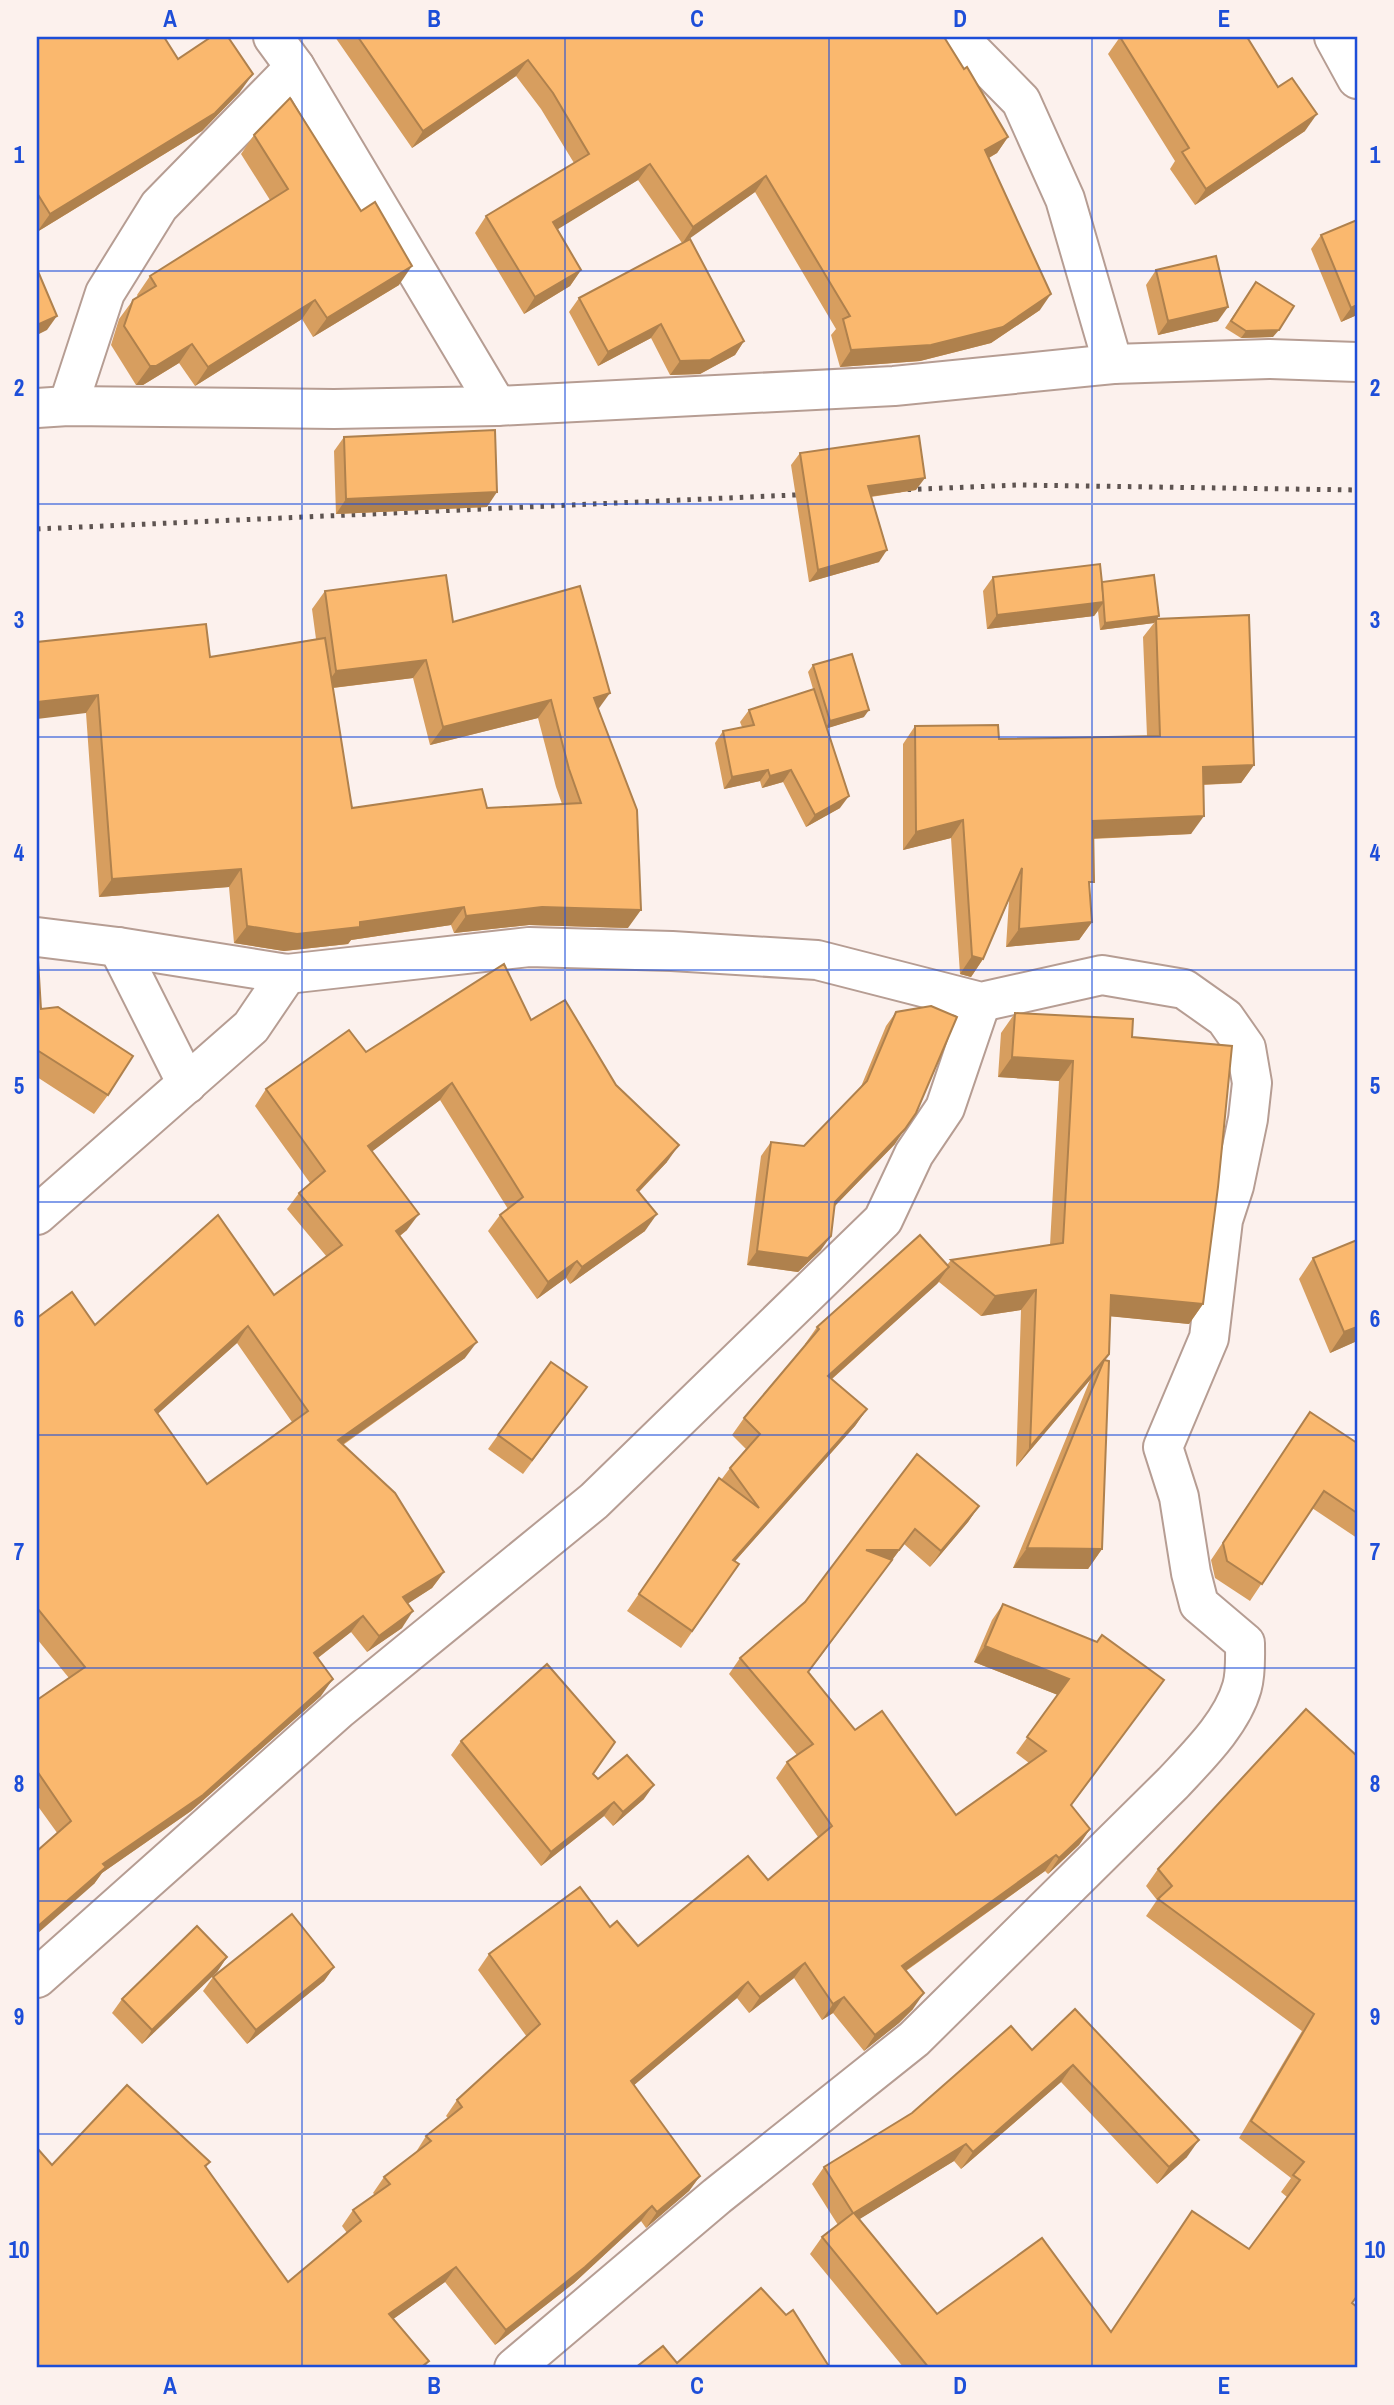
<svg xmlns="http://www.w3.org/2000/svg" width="1394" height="2405" font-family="'Archivo Narrow',sans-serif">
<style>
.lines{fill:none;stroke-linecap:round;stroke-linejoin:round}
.street-casing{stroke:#b69d93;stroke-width:42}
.street{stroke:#fff;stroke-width:38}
.rail{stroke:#5e5451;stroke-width:5;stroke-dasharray:3.5 7;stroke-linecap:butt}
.wall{fill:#d79e5f;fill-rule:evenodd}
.shaded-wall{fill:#af814d}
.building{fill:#fab86e;stroke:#af814d;stroke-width:2;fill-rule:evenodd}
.grid{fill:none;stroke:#1d4ed8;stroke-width:2;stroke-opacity:0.55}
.neatline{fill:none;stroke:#1d4ed8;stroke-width:2.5}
.grid-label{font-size:23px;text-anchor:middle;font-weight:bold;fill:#1d4ed8}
</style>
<rect width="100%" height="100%" fill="#fcf1ed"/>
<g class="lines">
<g class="street-casing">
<g id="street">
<path d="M273,37L295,67L497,406"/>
<path d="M958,37L1021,101L1065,199L1113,364"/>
<path d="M1334,37L1357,79"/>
<path d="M68,406L105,293L159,206L295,67"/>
<path d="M37,408L68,406L334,409L497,406L894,386L1113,364L1269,359L1357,362"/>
<path d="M37,937L118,947L287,974L529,947L672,951L817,960L981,1002L1102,975L1184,989L1225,1018L1246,1048L1252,1083L1248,1119L1234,1186L1223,1220L1209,1338L1163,1447L1179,1497L1191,1573L1199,1604L1245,1643C1245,1658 1246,1673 1242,1687C1232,1723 1198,1756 1173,1783L914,2039L717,2196L514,2368"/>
<path d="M118,947L187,1084"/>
<path d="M37,1215L251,1027L287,974"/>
<path d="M37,1978L338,1710L594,1501L883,1220L914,1154L945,1108L981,1002"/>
</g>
</g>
<use href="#street" class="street"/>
<g class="rail">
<path d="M897,490L1018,485L1357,490"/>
<path d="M37,529L816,494"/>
</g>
</g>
<g class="wall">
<path d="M37,37L178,59L240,92L202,131L37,232Z"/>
<path d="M335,37H944L1008,137L997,153L989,158L1040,310L991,343L920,361L840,367L831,335L836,329L755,192L686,240L744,341L735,355L700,374L670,375L651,338L598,366L569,312L579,298L682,243L638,180L557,229L581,270L570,286L524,314L475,233L486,216L574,163L541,109L516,76L412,148Z"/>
<path d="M1120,37L1305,131L1195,205L1170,169L1175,161L1108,54Z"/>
<path d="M254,135L399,285L313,337L302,319L195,386L179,363L143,385H136L111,345L119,319L133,300L138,297L137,295L150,276L270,200L241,154Z"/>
<path d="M1321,235L1357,315L1341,322L1311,249Z"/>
<path d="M1156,270L1218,321L1158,335L1146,285Z"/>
<path d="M1256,282L1273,337L1241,338L1225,328Z"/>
<path d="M344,437L487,507L336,514L334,451Z"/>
<path d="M800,453L916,490L871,497L879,562L809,582L791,465Z"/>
<path d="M993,577L1102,582L1159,616L1156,619L1254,765L1241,783L1203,785L1191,834L1093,839L1089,888L1092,922L1079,940L1006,947L1009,900L983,959L971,977L960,974L951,838L903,850V744L915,726L999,739L1147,736L1143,637L1154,623L1100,630L1098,611L1094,616L987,629L983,591Z"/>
<path d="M325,591L453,622L598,710L628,928L529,925L454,933L451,925L351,940L348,944L284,951L234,943L229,887L99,897L86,713L37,642L210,657L316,639L312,609ZM413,678L430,745L538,718L556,787L562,804L487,808H352L333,688Z"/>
<path d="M813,665L864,717L827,728L840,808L806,827L783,782L762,788L760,781L724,789L715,743L723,731L742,727L740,722L749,710L813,689L808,672Z"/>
<path d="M37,960L41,1009L108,1095L94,1114L37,1077Z"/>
<path d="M896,1012L895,1144L834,1207L821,1250L798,1272L747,1265L761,1156L771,1142L804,1146L860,1089L886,1026Z"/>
<path d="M1015,1013L1132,1037L1203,1304L1189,1324L1110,1316L1105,1360L1102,1549L1088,1569L1013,1568L1090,1380L1016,1467L1021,1310L981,1316L939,1282L832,1379L867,1409L855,1426L735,1561L739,1564L681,1648L627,1611L719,1478L721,1480L730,1468L746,1449L732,1435L744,1418L806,1345L805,1344L817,1327L947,1265L951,1260L1050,1245L1059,1081L998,1077L1001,1033Z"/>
<path d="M531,1020L616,1085L667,1162L639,1192L645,1231L570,1284L566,1278L537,1299L488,1231L500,1215L508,1209L440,1100L372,1151L407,1230L400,1236L465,1358L343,1445L444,1572L432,1588L408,1603L402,1628L367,1652L351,1632L318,1658L321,1696L191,1811L102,1873L94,1884L37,1805V1700L69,1678L37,1639V1318L95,1325L274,1295L327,1257L287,1209L299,1193L310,1183L255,1106L266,1089L366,1052ZM237,1343L292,1422L207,1484L157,1414Z"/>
<path d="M1313,1258L1357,1341L1330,1353L1299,1279Z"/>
<path d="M551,1362L577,1401L523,1474L488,1449Z"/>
<path d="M1310,1412L1357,1443V1538L1312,1508L1250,1601L1215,1578L1211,1560Z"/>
<path d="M917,1454L979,1506L968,1522L930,1567L904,1544L808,1672L855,1730L956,1815L1029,1763L1016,1753L1058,1695L974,1662L992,1620L1003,1604L1164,1680L1071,1806L1090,1829L1079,1845L1048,1874L1045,1871L906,1971L913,2009L899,2023L864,2051L833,2013L822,2020L794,1978L749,2013L737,1998L634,2085L700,2176L689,2191L646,2228L641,2221L574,2283L495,2345L445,2282L393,2319L429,2361L424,2368H37L52,2165L210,2162L206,2167L288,2282L347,2233L342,2226L353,2210L375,2195L373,2193L384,2177L416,2152L426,2136L448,2118L446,2116L457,2100L527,2037L478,1970L489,1954L610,1927L638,1946L768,1880L818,1837L776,1778L787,1762L797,1755L729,1674L740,1658L805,1602Z"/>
<path d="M1306,1709L1357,2368H904L810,2254L822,2237L838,2225L812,2184L824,2167L1032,2050L1075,2009L1187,2157L1157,2184L1061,2082L961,2169L954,2161L859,2219L937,2314L1110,2332L1249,2249L1287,2197L1281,2192L1291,2178L1239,2138L1302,2031L1146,1916L1157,1900L1146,1886L1158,1869Z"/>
<path d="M461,1741L593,1774L598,1779L644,1799L613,1826L604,1816L541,1866L451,1755Z"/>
<path d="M227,1957L217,1972L142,2044L112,2013L122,1999Z"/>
<path d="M334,1967L324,1981L247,2044L203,1991L213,1977Z"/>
</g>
<g class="shaded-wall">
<path d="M528,60L516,76L412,148L423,131Z"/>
<path d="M253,74L240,92L202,131L37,232L50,214Z"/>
<path d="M1317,114L1305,131L1195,205L1206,189Z"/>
<path d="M1008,137L997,153L974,166L985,150Z"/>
<path d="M650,164L638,180L542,239L553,222Z"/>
<path d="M766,176L755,192L682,244L693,227Z"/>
<path d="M412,266L399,285L313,337L327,318Z"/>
<path d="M581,270L570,286L524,314L535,297Z"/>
<path d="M1051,294L1040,310L991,343L920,361L840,367L851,350Z"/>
<path d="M315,300L302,319L195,386L208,367Z"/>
<path d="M1357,305V315L1341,322L1351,308Z"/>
<path d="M1228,307L1218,321L1158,335L1168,321Z"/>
<path d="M57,316L47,330L37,335V325Z"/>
<path d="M661,324L651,338L598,366L608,352Z"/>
<path d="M1279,330L1273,337L1241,338L1246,331Z"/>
<path d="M744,341L735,355L700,374L670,375L680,361Z"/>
<path d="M192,344L179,363L143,385H136L150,366Z"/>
<path d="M925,478L916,490L860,498L868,486Z"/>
<path d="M497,492L487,507L336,514L346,499Z"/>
<path d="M887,550L879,562L809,582L818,570Z"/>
<path d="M1104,602L1094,616L987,629L997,615Z"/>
<path d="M1159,616L1154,623L1100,630L1105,623Z"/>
<path d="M426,660L413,678L323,689L336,671Z"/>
<path d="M610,693L597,711L594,698Z"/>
<path d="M98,695L86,713L37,719V702Z"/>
<path d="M551,700L538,718L430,745L443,727Z"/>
<path d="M869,710L864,717L825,729L830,721Z"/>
<path d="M1254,765L1241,783L1190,785L1203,767Z"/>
<path d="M768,770L760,781L724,789L732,777Z"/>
<path d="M791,770L783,782L762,788L770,776Z"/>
<path d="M849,796L840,808L806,827L815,815Z"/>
<path d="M1204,816L1191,834L1080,839L1093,821Z"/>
<path d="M963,820L951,838L903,850L916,832Z"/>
<path d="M241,869L229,887L99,897L112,879Z"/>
<path d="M464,907L451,925L351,940L348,944L284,951L234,943L247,926L360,922Z"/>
<path d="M542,907L641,910L628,928L529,925L454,933L466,916Z"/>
<path d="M1092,922L1079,940L1006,947L1019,929Z"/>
<path d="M972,956L983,959L971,977L960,974Z"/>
<path d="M1012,1057L1073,1061L1059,1081L998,1077Z"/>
<path d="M452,1083L440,1100L357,1163L368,1146Z"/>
<path d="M905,1129L895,1144L825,1216L835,1202Z"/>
<path d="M679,1145L667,1162L625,1206L637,1190Z"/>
<path d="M419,1214L407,1230L385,1247L396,1231Z"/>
<path d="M657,1214L645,1231L570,1284L582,1267Z"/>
<path d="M831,1236L821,1250L798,1272L747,1265L757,1251Z"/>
<path d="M577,1261L566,1278L537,1299L548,1282Z"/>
<path d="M949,1267L937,1284L816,1393L828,1376Z"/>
<path d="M1036,1290L1021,1310L981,1316L995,1296Z"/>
<path d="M1111,1295L1203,1304L1189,1324L1097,1315Z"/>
<path d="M248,1326L237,1343L143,1427L155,1410Z"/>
<path d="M1357,1327V1341L1330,1353L1344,1332Z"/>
<path d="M477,1342L465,1358L326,1456L338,1440Z"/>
<path d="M1109,1354L1090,1380L1016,1467L1030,1447Z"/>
<path d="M867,1409L855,1426L721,1577L733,1560Z"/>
<path d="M979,1506L968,1522L930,1567L941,1551Z"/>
<path d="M915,1529L904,1544L797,1688L866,1550Z"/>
<path d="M1027,1548L1102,1549L1088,1569L1013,1568Z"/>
<path d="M444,1572L432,1588L392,1614L403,1597Z"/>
<path d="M413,1611L402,1628L367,1652L379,1636Z"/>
<path d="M363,1616L351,1632L302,1670L314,1653Z"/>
<path d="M985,1646L1069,1679L1058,1695L974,1662Z"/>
<path d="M333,1679L321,1696L191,1811L102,1873L94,1884L37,1934V1927L103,1864Z"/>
<path d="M654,1785L644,1799L613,1826L623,1812Z"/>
<path d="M614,1802L604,1816L541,1866L551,1852Z"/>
<path d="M1090,1829L1079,1845L1048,1874L1059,1858Z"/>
<path d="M1056,1855L1045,1871L891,1981L902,1966Z"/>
<path d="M227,1957L217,1972L142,2044L152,2030Z"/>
<path d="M805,1963L794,1978L749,2013L760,1997Z"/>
<path d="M334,1967L324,1981L247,2044L256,2030Z"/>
<path d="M748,1982L737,1998L620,2097L631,2081Z"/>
<path d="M924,1993L913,2009L899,2023L864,2051L875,2035Z"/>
<path d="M844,1997L833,2013L822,2020L833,2004Z"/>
<path d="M1073,2065L1061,2082L961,2169L973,2152Z"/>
<path d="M1199,2140L1187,2157L1157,2184L1169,2167Z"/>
<path d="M966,2144L954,2161L842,2230L854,2213Z"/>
<path d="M700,2176L689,2191L646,2228L657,2212Z"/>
<path d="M652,2206L641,2221L574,2283L495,2345L506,2330Z"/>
<path d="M456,2267L445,2282L378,2330L389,2314Z"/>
</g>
<g class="building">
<path d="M37,37H164L178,59L211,37H228L253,74L215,113L50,214L37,193Z"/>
<path d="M358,37H944L964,69L967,67L1008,137L985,150L1051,294L1003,327L931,345L851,350L843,319L850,316L766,176L693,227L650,164L553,222L581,270L535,297L486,216L589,154L553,93L528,60L423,131Z"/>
<path d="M1120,37H1247L1278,87L1292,78L1317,114L1206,189L1182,152L1189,148Z"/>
<path d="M290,98L361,211L375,202L412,266L327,318L315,300L208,367L192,344L156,366H150L124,326L133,300L156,286L150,276L288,189L254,135Z"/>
<path d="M1357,220V305L1351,308L1321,235Z"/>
<path d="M690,239L744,341L710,360L680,361L661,324L608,352L579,298Z"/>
<path d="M1216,256L1228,307L1168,321L1156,270Z"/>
<path d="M37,269L57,316L37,325Z"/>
<path d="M1256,282L1294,306L1279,330L1246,331L1231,321Z"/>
<path d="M495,430L497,492L346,499L344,437Z"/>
<path d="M919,436L925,478L868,486L887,550L818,570L800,453Z"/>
<path d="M1100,564L1104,602L997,615L993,577Z"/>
<path d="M446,575L453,622L580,586L610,693L594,698L637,810L641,910L542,907L466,916L464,907L360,922V927L297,934L247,926L241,869L112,879L98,695L37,702V642L206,624L210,657L325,638L352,808L482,789L487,808L581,803L569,769L551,700L443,727L426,660L336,671L325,591Z"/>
<path d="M1154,575L1159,616L1105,623L1102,582Z"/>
<path d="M1249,615L1254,765L1203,767L1204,816L1093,821L1094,882H1089L1092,922L1019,929L1022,868L983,959L972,956L963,820L916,832L915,726L998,725L999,739L1160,736L1156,619Z"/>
<path d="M852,654L869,710L830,721L813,665Z"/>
<path d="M814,689L849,796L815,815L791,770L770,776L768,770L732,777L723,731L754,725L749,710Z"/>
<path d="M37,960H38L41,1009L58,1007L133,1056L108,1095L37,1050Z"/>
<path d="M504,964L531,1020L565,1000L616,1085L679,1145L637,1190L657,1214L582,1267L577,1261L548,1282L500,1215L523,1197L452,1083L368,1146L419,1214L396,1231L477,1342L338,1440L395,1493L444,1572L403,1597L413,1611L379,1636L363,1616L314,1653L333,1679L203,1795L103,1864L106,1867L37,1927V1851L71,1821L37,1771V1700L85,1667L37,1608V1318L72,1292L95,1325L218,1215L274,1295L342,1245L299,1193L325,1171L266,1089L349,1030L366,1052ZM248,1326L308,1411L207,1484L155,1410Z"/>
<path d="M931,1006L957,1017L916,1113L905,1129L835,1202L831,1236L808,1258L757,1251L771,1142L804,1146L867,1081L896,1012Z"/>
<path d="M1015,1013L1133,1019L1132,1037L1232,1046L1218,1187L1203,1304L1111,1295L1109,1354L1030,1447L1036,1290L995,1296L951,1260L1063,1243L1073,1061L1012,1057Z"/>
<path d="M920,1235L949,1267L828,1376L867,1409L733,1560L739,1564L692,1631L639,1594L719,1478L759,1508L730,1468L760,1434L744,1418L819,1329L817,1327Z"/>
<path d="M1357,1240V1327L1344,1332L1313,1258Z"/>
<path d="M1104,1360L1109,1361L1102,1549L1027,1548Z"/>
<path d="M551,1362L587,1387L532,1460L498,1435Z"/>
<path d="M1310,1412L1357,1443V1513L1324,1491L1262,1584L1227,1561L1223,1543Z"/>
<path d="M917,1454L979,1506L941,1551L915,1529L899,1550H866L892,1560L808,1672L855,1730L882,1711L956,1815L1046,1751L1027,1737L1069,1679L985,1646L1003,1604L1097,1642L1102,1635L1164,1680L1071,1805L1090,1829L1059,1858L1056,1855L902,1966L924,1993L910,2007L875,2035L844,1997L833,2004L805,1963L760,1997L748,1982L631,2081L700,2176L657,2212L652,2206L585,2267L506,2330L456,2267L389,2314L429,2361L420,2368H37V2148L52,2165L127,2085L210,2162L205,2166L288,2282L361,2221L353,2210L390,2184L384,2177L431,2141L426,2136L462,2107L457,2100L540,2024L489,1954L580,1887L610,1927L617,1921L638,1946L748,1856L768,1880L832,1826L787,1762L813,1744L740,1658L805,1602Z"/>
<path d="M547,1664L615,1742L593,1774L598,1779L627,1755L654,1785L623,1812L614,1802L551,1852L461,1741Z"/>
<path d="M1306,1709L1357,1756V2296L1352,2303L1357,2307V2368H929L822,2237L853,2213L824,2167L912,2113L1011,2026L1032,2050L1075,2009L1199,2140L1169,2167L1073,2065L973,2152L966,2144L854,2213L937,2314L1042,2238L1111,2332L1192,2211L1249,2249L1300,2180L1293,2175L1304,2162L1251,2121L1314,2014L1158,1899L1172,1886L1158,1869Z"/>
<path d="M292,1914L334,1967L256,2030L213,1977Z"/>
<path d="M197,1926L227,1957L152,2030L122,1999Z"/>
<path d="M761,2288L786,2315L793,2310L830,2368H635L663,2346L677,2363Z"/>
</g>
<path class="grid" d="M302,37V2368M565,37V2368M829,37V2368M1092,37V2368M37,271H1357M37,504H1357M37,737H1357M37,970H1357M37,1202H1357M37,1435H1357M37,1668H1357M37,1901H1357M37,2134H1357"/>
<rect width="1394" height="2405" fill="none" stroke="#fcf1ed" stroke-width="77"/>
<rect x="38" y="38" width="1318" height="2328" class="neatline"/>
<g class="grid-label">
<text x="170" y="27">A</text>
<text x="434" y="27">B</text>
<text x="697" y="27">C</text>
<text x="960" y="27">D</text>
<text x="1224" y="27">E</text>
<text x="19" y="163">1</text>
<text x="1375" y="163">1</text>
<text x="19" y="396">2</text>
<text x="1375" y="396">2</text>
<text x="19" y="628">3</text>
<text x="1375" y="628">3</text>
<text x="19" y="861">4</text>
<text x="1375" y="861">4</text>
<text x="19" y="1094">5</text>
<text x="1375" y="1094">5</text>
<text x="19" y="1327">6</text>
<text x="1375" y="1327">6</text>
<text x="19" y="1560">7</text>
<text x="1375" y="1560">7</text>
<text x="19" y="1792">8</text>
<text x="1375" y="1792">8</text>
<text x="19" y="2025">9</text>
<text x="1375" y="2025">9</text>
<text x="19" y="2258">10</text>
<text x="1375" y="2258">10</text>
<text x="170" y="2394">A</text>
<text x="434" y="2394">B</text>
<text x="697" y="2394">C</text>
<text x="960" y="2394">D</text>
<text x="1224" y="2394">E</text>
</g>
</svg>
